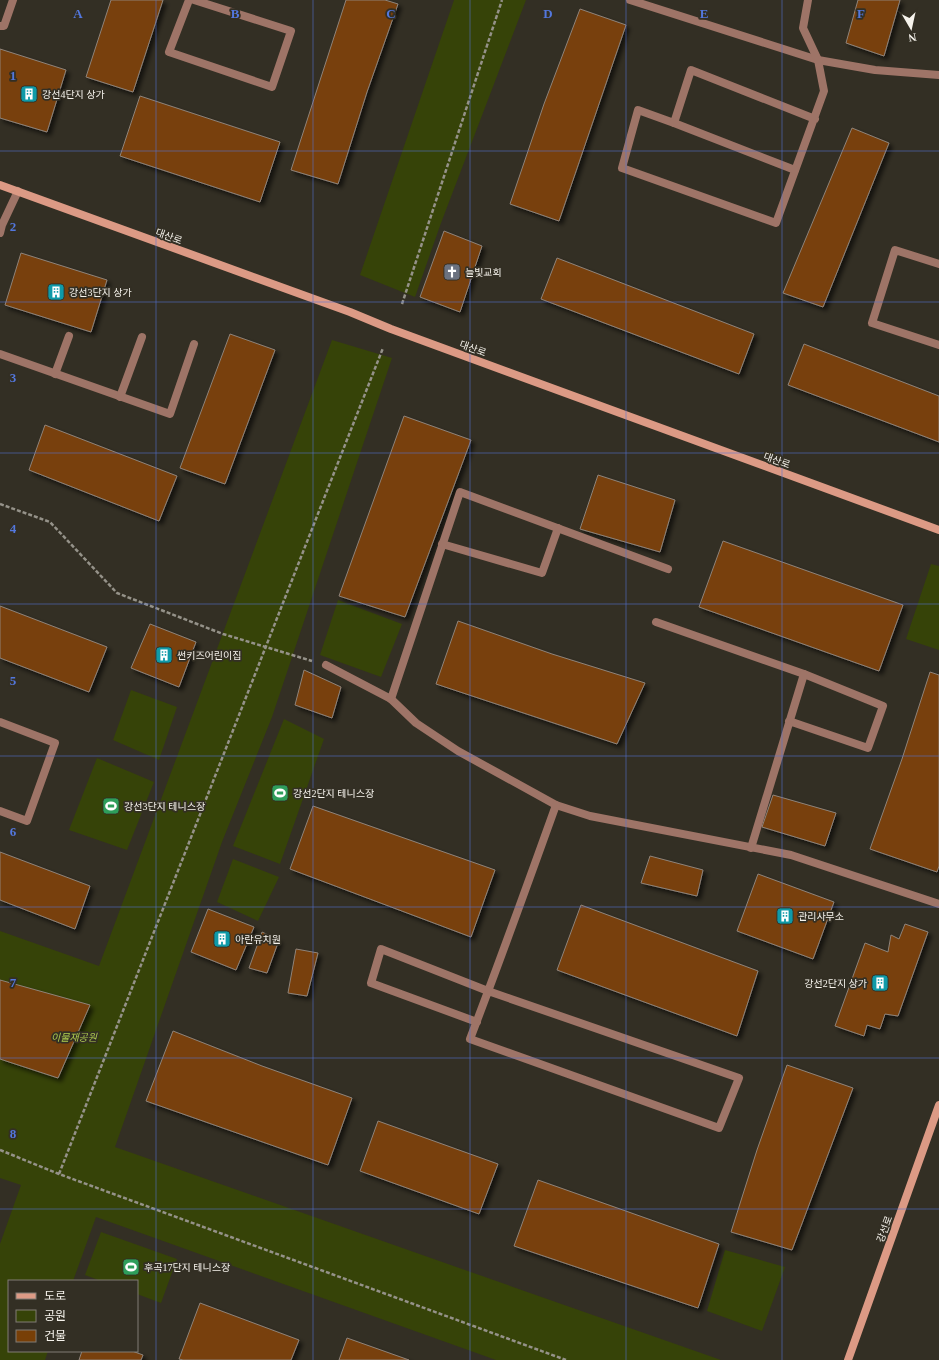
<svg xmlns="http://www.w3.org/2000/svg" width="939" height="1360" font-family="'Times New Roman','Noto Sans KR',serif">
<style>
.green{fill:#364308}
.building{fill:#783f07;stroke:#8f837a;filter:url(#shadow)}
.lines{fill:none;stroke-linecap:round;stroke-linejoin:round}
.path{stroke:#959289;stroke-width:2.5;stroke-dasharray:4 2;stroke-linecap:butt}
.service{stroke:#9e7467;stroke-width:8}
.secondary{stroke:#dc9a85;stroke-width:8}
.grid{fill:none;stroke:#5377dd;stroke-width:1;stroke-opacity:0.55}
.labels{text-anchor:middle;stroke-width:3.5;stroke-linejoin:round;paint-order:stroke}
.poi-label{font-size:10px;fill:#f6f3ec;stroke:#332f24;text-anchor:start}
.street-label{font-size:10px;fill:#f6f3ec;stroke:#332f24}
.park-label{font-size:10px;font-style:italic;fill:#afcd4f;stroke:#332f24}
.grid-label{font-size:13px;text-anchor:middle;font-weight:bold;fill:#5377dd;stroke:#332f24;stroke-width:3.5;stroke-linejoin:round;paint-order:stroke}
</style>
<defs>
<filter id="shadow"><feDropShadow dx="3.5" dy="3.5" stdDeviation="2" flood-color="#0009"/></filter>
</defs>
<rect width="100%" height="100%" fill="#332f24"/>
<g class="green">
<path d="M454,0H526L441,223L415,297L360,275Z"/>
<path d="M332,340L392,358L272,717L222,842L115,1147L721,1360H496L96,1217L73,1281H9V1351H48L45,1360H0V1244L21,1185L0,1178V931L99,966Z"/>
<path d="M931,564L939,566V650L906,639Z"/>
<path d="M338,600L402,624L381,677L320,655Z"/>
<path d="M131,690L177,707L159,760L113,740Z"/>
<path d="M284,719L324,739L280,864L233,846Z"/>
<path d="M97,758L154,782L127,850L69,830Z"/>
<path d="M233,859L279,877L258,921L217,902Z"/>
<path d="M101,1232L177,1259L161,1303L137,1294V1281H101L85,1275Z"/>
<path d="M725,1250L785,1267L762,1331L707,1311Z"/>
</g>
<g class="building">
<path d="M111,0H163L133,92L86,77Z"/>
<path d="M346,0H385L398,4L367,92L338,184L291,170Z"/>
<path d="M858,0H900L884,56L846,43Z"/>
<path d="M580,9L626,25L559,221L510,204L544,104Z"/>
<path d="M0,49L66,70L47,132L0,118Z"/>
<path d="M140,96L280,142L260,202L120,156Z"/>
<path d="M852,128L889,143L823,307L783,293Z"/>
<path d="M444,231L482,246L460,312L420,297Z"/>
<path d="M21,253L107,280L91,332L5,305Z"/>
<path d="M557,258L754,334L739,374L541,299Z"/>
<path d="M230,334L275,350L225,484L180,468Z"/>
<path d="M804,344L939,396V442L788,385Z"/>
<path d="M404,416L471,440L405,617L339,596Z"/>
<path d="M45,425L177,476L159,521L29,470Z"/>
<path d="M598,475L675,500L660,552L580,529Z"/>
<path d="M723,541L903,605L879,671L699,607Z"/>
<path d="M0,606L107,647L89,692L0,658Z"/>
<path d="M458,621L552,654L645,683L617,744L436,684Z"/>
<path d="M150,624L196,642L179,687L131,668Z"/>
<path d="M304,670L341,687L332,718L295,705Z"/>
<path d="M930,672L939,675V866L937,872L870,849L902,759Z"/>
<path d="M773,795L836,813L825,846L762,827Z"/>
<path d="M313,806L495,870L471,937L290,869Z"/>
<path d="M0,852L90,886L75,929L0,900Z"/>
<path d="M650,856L703,870L697,896L641,883Z"/>
<path d="M758,874L834,902L813,959L737,931Z"/>
<path d="M581,905L758,971L737,1036L557,970Z"/>
<path d="M208,909L254,927L236,970L191,952Z"/>
<path d="M905,924L928,932L898,1016L885,1014L880,1029L867,1025L864,1036L835,1026L865,943L888,952L891,935L899,939Z"/>
<path d="M262,932L279,940L267,973L249,968Z"/>
<path d="M296,949L318,953L307,996L288,993Z"/>
<path d="M0,980L90,1005L58,1078L0,1059Z"/>
<path d="M173,1031L262,1066L352,1098L328,1165L146,1101Z"/>
<path d="M787,1065L853,1088L792,1250L731,1232L757,1150Z"/>
<path d="M378,1121L498,1164L479,1214L360,1171Z"/>
<path d="M538,1180L719,1244L698,1308L514,1246Z"/>
<path d="M200,1303L299,1340L291,1360H183L179,1359Z"/>
<path d="M347,1338L409,1360H339Z"/>
<path d="M82,1351H132L143,1355L141,1360H79Z"/>
</g>
<g class="lines">
<g class="path">
<path d="M402,304L502,0"/>
<path d="M0,504L50,522L117,593L223,634L312,661"/>
<path d="M0,1150L59,1174L566,1360"/>
<path d="M59,1174L383,348"/>
</g>
<g class="service">
<path d="M189,0L169,52L272,87L291,31L194,0"/>
<path d="M630,0L818,60L875,70L939,75"/>
<path d="M808,0L803,28L818,60L824,91L776,223L622,168L638,110L674,123L691,70L815,119"/>
<path d="M0,26H4L13,0"/>
<path d="M674,123L795,170"/>
<path d="M0,233L2,225L18,191"/>
<path d="M939,264L895,250L872,323L939,345"/>
<path d="M0,354L170,414L194,344"/>
<path d="M55,374L69,336"/>
<path d="M120,397L142,337"/>
<path d="M442,544L542,573L558,528"/>
<path d="M656,622L804,674"/>
<path d="M326,665L391,699L416,723L458,751L556,805L590,816L791,855L939,904"/>
<path d="M391,699L460,492L668,569"/>
<path d="M0,722L55,743L27,821L0,811"/>
<path d="M751,848L804,674L883,706L868,748L789,721"/>
<path d="M477,1022L371,983L381,949L488,991L739,1078L719,1128L470,1039C500,961 528,883 556,805"/>
</g>
<g class="secondary">
<path d="M0,185L350,312L391,329L939,530"/>
<path d="M848,1360L939,1105"/>
</g>
</g>
<path class="grid" d="M156,0V1360M313,0V1360M470,0V1360M626,0V1360M782,0V1360M0,151H939M0,302H939M0,453H939M0,604H939M0,756H939M0,907H939M0,1058H939M0,1209H939"/>
<defs>
<g id="building-square" transform="scale(0.9)"><rect x="-9" y="-9" width="18" height="18" rx="4" fill="#0f9aa8" stroke="#332f24"/><path d="M-4-6H4V6H1V3H-1V6H-4ZM-2.5-4.3h1.7v1.8h-1.7ZM.8-4.3h1.7v1.8H.8ZM-2.5-1h1.7V.8h-1.7ZM.8-1h1.7V.8H.8Z" fill="#fff"/></g>
<g id="church-square" transform="scale(0.9)"><rect x="-9" y="-9" width="18" height="18" rx="4" fill="#6b7280" stroke="#332f24"/><path d="M-1.2-6h2.4v3.5h3.3v2.4h-3.3V6h-2.4V-.1h-3.3v-2.4h3.3Z" fill="#fff"/></g>
<g id="stadium-square" transform="scale(0.9)"><rect x="-9" y="-9" width="18" height="18" rx="4" fill="#2e9e5b" stroke="#332f24"/><path d="M0-5a6.5 5 0 1 0 0 10a6.5 5 0 1 0 0-10ZM-3.5-1.8h7v3.6h-7Z" fill="#fff"/></g>
</defs>
<g fill-rule="evenodd">
<use href="#building-square" x="29" y="94"/>
<use href="#church-square" x="452" y="272"/>
<use href="#building-square" x="56" y="292"/>
<use href="#building-square" x="164" y="655"/>
<use href="#stadium-square" x="280" y="793"/>
<use href="#stadium-square" x="111" y="806"/>
<use href="#building-square" x="785" y="916"/>
<use href="#building-square" x="222" y="939"/>
<use href="#building-square" x="880" y="983"/>
<use href="#stadium-square" x="131" y="1267"/>
</g>
<g class="labels">
<g class="poi-label">
<text x="42" y="98">강선4단지 상가</text>
<text x="465" y="276">늘빛교회</text>
<text x="69" y="296">강선3단지 상가</text>
<text x="177" y="659">썬키즈어린이집</text>
<text x="293" y="797">강선2단지 테니스장</text>
<text x="124" y="810">강선3단지 테니스장</text>
<text x="798" y="920">관리사무소</text>
<text x="235" y="943">아란유치원</text>
<text x="867" y="987" text-anchor="end">강선2단지 상가</text>
<text x="144" y="1271">후곡17단지 테니스장</text>
</g>
<g class="street-label">
<text transform="translate(169 236) rotate(20)" y="4">대산로</text>
<text transform="translate(473 348) rotate(20)" y="4">대산로</text>
<text transform="translate(777 460) rotate(20)" y="4">대산로</text>
<text transform="translate(884 1229) rotate(-70)" y="4">강선로</text>
</g>
<g class="park-label">
<text x="74" y="1041">이물재공원</text>
</g>
</g>
<g class="grid-label">
<text x="78" y="18">A</text>
<text x="235" y="18">B</text>
<text x="391" y="18">C</text>
<text x="548" y="18">D</text>
<text x="704" y="18">E</text>
<text x="861" y="18">F</text>
<text x="13" y="80">1</text>
<text x="13" y="231">2</text>
<text x="13" y="382">3</text>
<text x="13" y="533">4</text>
<text x="13" y="685">5</text>
<text x="13" y="836">6</text>
<text x="13" y="987">7</text>
<text x="13" y="1138">8</text>
</g>
<rect x="8" y="1280" width="130" height="72" fill="#332f24" stroke="#817d74"/>
<rect x="16" y="1293" width="20" height="6" fill="#dc9a85" stroke="#817d74"/>
<text x="44" y="1300" font-size="12" fill="#f6f3ec">도로</text>
<rect x="16" y="1310" width="20" height="12" fill="#364308" stroke="#817d74"/>
<text x="44" y="1320" font-size="12" fill="#f6f3ec">공원</text>
<rect x="16" y="1330" width="20" height="12" fill="#783f07" stroke="#817d74"/>
<text x="44" y="1340" font-size="12" fill="#f6f3ec">건물</text>
<g transform="translate(911 28) rotate(171)" stroke="#332f24" stroke-width="3" paint-order="stroke">
<path d="M0-3L7 15L0 10L-7 15Z" fill="#f6f3ec"/>
<text y="-6" font-size="11" font-weight="bold" text-anchor="middle" fill="#f6f3ec">N</text>
</g>
</svg>
